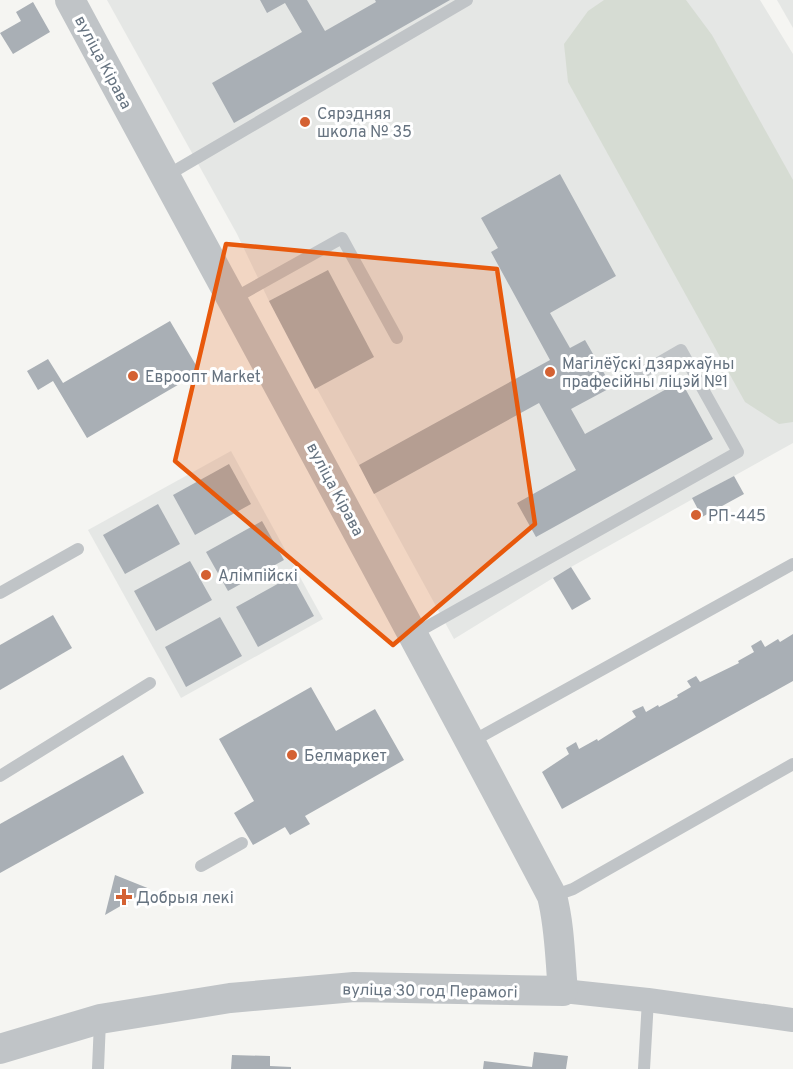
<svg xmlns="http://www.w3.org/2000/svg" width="793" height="1069" font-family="Overpass,sans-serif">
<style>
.built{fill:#e5e7e5}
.green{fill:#d6dcd3}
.building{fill:#a9afb5}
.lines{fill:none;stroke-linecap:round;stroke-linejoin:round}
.service{stroke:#c0c4c7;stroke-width:12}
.minor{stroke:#c0c4c7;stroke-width:24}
.tertiary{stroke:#c0c4c7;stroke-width:30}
.marked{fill:#e8590c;fill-opacity:0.2;stroke:#e8590c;stroke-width:4.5;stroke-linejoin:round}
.poi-dot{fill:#d46132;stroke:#fff;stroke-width:2}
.labels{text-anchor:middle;stroke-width:6;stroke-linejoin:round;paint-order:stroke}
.street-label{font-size:16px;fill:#667380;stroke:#fff}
.poi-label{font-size:16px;fill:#667380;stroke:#fff;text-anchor:start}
</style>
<rect width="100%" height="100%" fill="#f5f5f2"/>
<g class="built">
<path d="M107,0H760L793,54V443L571,567L454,639L269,301L237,234Z"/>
<path d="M777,0H793V28Z"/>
<path d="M231,451L323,619L181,698L88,530Z"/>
</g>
<path class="green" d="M604,0H686L712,35L793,180V422L779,424L745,402L568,82L564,44L588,11Z"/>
<g class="building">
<path d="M260,0H307L325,31L376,2L375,0H450L234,123L212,83L302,32L285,3L267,13Z"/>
<path d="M33,2L50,32L13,54L0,33L21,21L16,12Z"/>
<path d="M560,174L616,276L550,313L570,348L585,340L612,387L571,409L585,434L681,381L713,439L536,537L517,503L576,470L539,403L374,494L359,465L550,360L491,252L498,248L481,218Z"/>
<path d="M328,270L374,357L315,389L269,301Z"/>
<path d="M170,321L200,372L87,438L53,381L38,390L27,371L48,359L63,383Z"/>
<path d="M229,464L251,504L195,535L173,495Z"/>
<path d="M734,476L744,494L702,517L692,498Z"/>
<path d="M158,504L180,544L125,574L103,535Z"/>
<path d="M262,521L284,560L228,591L206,552Z"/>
<path d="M190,561L212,600L156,631L134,591Z"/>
<path d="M571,567L591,599L572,610L553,578Z"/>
<path d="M292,576L314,616L258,647L236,607Z"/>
<path d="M53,615L72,648L0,690V645Z"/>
<path d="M220,617L242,656L186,687L165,647Z"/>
<path d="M793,634V681L562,809L542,772L569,754L566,748L576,742L579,749L597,739L598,741L636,717L632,711L643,706L646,712L658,705L659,707L678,697L677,695L691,687L687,681L696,676L700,682L739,663L738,661L754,652L751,646L761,640L765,647L778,639L780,642Z"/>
<path d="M311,687L336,731L375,709L404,760L305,816L310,824L290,835L285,827L253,845L234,813L254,801L219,739Z"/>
<path d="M123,755L144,793L0,873V824Z"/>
<path d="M115,875L150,889L105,915Z"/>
<path d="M534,1052L568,1056L566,1069H483L484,1061L532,1067Z"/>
<path d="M232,1055L270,1056V1066L291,1067V1069H231Z"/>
</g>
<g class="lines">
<g class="service">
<path d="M166,176L467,0"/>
<path d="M233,299L342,238L397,338"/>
<path d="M0,593L78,549"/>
<path d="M414,634L738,452L681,350L624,383"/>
<path d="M471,742L793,564"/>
<path d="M0,776L150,683"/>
<path d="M201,866L242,843"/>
<path d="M553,896L573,889L793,764"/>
<path d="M98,1069L100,1021"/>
<path d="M644,1069L648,1000"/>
</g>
<path class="minor" d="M563,991L648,1000L793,1020"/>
<path class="tertiary" d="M0,1049L100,1019L230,998L354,987L563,991C560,960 560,927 552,896C394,596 231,299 70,0"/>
</g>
<path class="marked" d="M226,244L497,269L535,524L393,645L175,461Z"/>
<g class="poi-dot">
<circle cx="305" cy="122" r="6"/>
<circle cx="550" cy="372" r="6"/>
<circle cx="133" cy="376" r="6"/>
<circle cx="696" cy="515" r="6"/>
<circle cx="206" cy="575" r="6"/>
<circle cx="292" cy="755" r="6"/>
<path d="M121 888h6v6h6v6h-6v6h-6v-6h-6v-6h6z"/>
</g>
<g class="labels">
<g class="street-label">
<text transform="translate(104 62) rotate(62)" y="6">вуліца Кірава</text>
<text transform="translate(336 489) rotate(62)" y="6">вуліца Кірава</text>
<text transform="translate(430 990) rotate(1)" y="6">вуліца 30 год Перамогі</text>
</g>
<g class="poi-label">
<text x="317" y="119">Сярэдняя<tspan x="317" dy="18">школа № 35</tspan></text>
<text x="562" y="369">Магілёўскі дзяржаўны<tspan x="562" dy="18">прафесійны ліцэй №1</tspan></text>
<text x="145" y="382">Евроопт Market</text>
<text x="708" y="521">РП-445</text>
<text x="218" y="581">Алімпійскі</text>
<text x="304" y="761">Белмаркет</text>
<text x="136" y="903">Добрыя лекі</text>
</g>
</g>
</svg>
